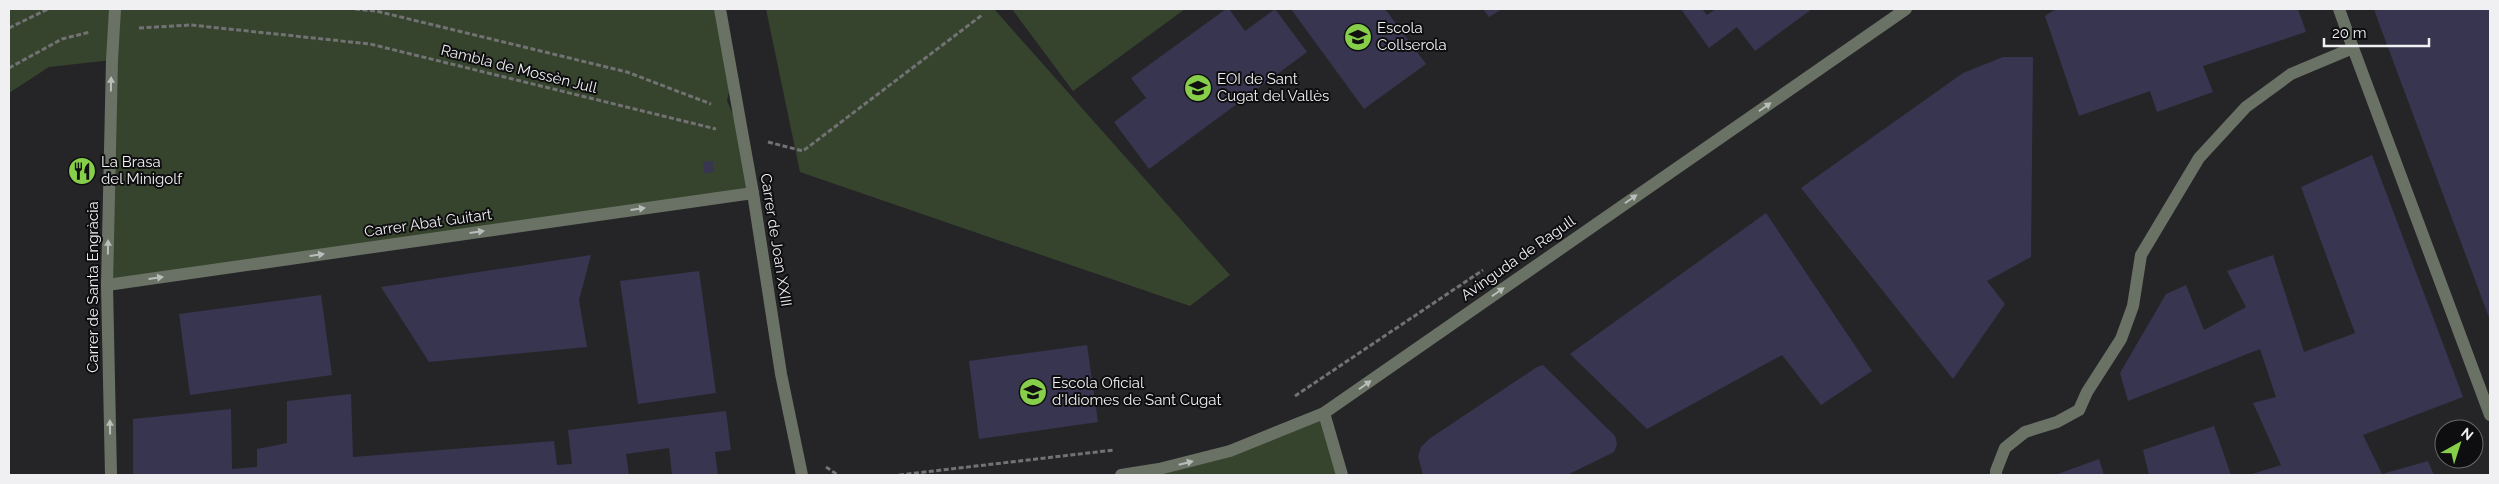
<svg xmlns="http://www.w3.org/2000/svg" width="2499" height="484" font-family="Raleway,sans-serif">
<style>
.green{fill:#36442d}
.building{fill:#383550}
.lines{fill:none;stroke-linecap:round;stroke-linejoin:round}
.path{stroke:#727274;stroke-width:3;stroke-dasharray:5 2.5;stroke-linecap:butt}
.minor{stroke:#6a7265;stroke-width:12}
.oneway{fill:#babeba}
.labels{text-anchor:middle;stroke-width:4;stroke-linejoin:round;paint-order:stroke}
.poi-label{font-size:15px;fill:#f0f0f2;stroke:#0e0e10;text-anchor:start}
.street-label{font-size:15px;fill:#f0f0f2;stroke:#0e0e10}
</style>
<rect width="100%" height="100%" fill="#252528"/>
<g class="green">
<path d="M9,9H720L732,75L727,101L743,136L753,193L107,285L112,60L49,67L9,93Z"/>
<path d="M766,9H994L1230,275L1190,306L800,172Z"/>
<path d="M1012,9H1185L1073,91Z"/>
<path d="M1324,413L1342,475H1122L1159,469Z"/>
</g>
<g class="building">
<path d="M1226,9H1229L1245,31L1275,9L1307,52L1149,169L1114,122L1146,98L1131,78Z"/>
<path d="M1291,9H1385L1426,64L1364,109Z"/>
<path d="M1483,9H1502L1489,17Z"/>
<path d="M1681,9H1702L1707,15L1716,9H1812L1755,51L1737,27L1709,48Z"/>
<path d="M2056,9H2298L2306,32L2203,66L2213,92L2157,112L2150,91L2079,116L2045,16Z"/>
<path d="M2374,9H2490V320L2380,26Z"/>
<path d="M2003,57H2033L2031,257L1987,281L2005,304L1953,379L1801,188L1963,73Z"/>
<path d="M2372,155L2463,397L2363,435L2382,474L2428,461L2434,475H2249L2281,465L2253,403L2276,397L2260,349L2128,401L2120,373L2166,294L2186,285L2204,330L2246,307L2227,271L2273,255L2304,352L2355,333L2301,187Z"/>
<path d="M713,161L714,172L704,173L703,162Z"/>
<path d="M1766,213L1872,371L1821,405L1782,355L1647,429L1570,354Z"/>
<path d="M591,255L579,300L587,347L429,362L381,287Z"/>
<path d="M699,271L716,393L638,404L620,281Z"/>
<path d="M321,295L332,375L190,395L179,314Z"/>
<path d="M1087,345L1098,422L979,439L969,361Z"/>
<path d="M1543,365L1615,436L1617,444L1614,452L1567,475H1423L1418,456L1421,447L1429,439L1537,367Z"/>
<path d="M351,394L353,457L554,441L557,465L572,464L568,430L726,411L731,450L715,452L718,475H672L669,448L626,454L629,475H133V419L231,409L232,469L257,467V449L287,443V401Z"/>
<path d="M2214,426L2231,475H2149L2143,450Z"/>
<path d="M2099,459L2104,475H2055Z"/>
</g>
<g class="lines">
<g class="path">
<path d="M355,9L376,11L627,72L711,104"/>
<path d="M9,28L48,9"/>
<path d="M139,28L191,25L370,44L716,129"/>
<path d="M9,68L62,39L90,32"/>
<path d="M768,142L803,151L982,15"/>
<path d="M1295,396L1483,270"/>
<path d="M826,467L838,475"/>
<path d="M899,475L1114,450"/>
</g>
<g class="minor">
<path d="M720,9L753,193L781,374L802,475"/>
<path d="M2353,48L2490,415"/>
<path d="M107,285L753,193"/>
<path d="M1324,413L1342,475"/>
<path d="M111,475L107,285L112,60L115,9"/>
<path d="M1121,475L1159,469L1230,451L1324,413L1906,9"/>
<path d="M1996,475V471L2005,448L2025,432L2057,422L2079,410L2087,392L2121,339L2133,306L2141,255L2199,158L2246,107L2291,74L2353,48L2339,9"/>
</g>
</g>
<defs><path id="oneway-solid" d="M-6-.8H1V-3.2L6.5 0L1 3.2V.8H-6Z" transform="scale(1.25)"/></defs>
<g class="oneway">
<use href="#oneway-solid" transform="translate(111 84) rotate(-89)"/>
<use href="#oneway-solid" transform="translate(1765 107) rotate(-35)"/>
<use href="#oneway-solid" transform="translate(1631 199) rotate(-35)"/>
<use href="#oneway-solid" transform="translate(638 209) rotate(-8)"/>
<use href="#oneway-solid" transform="translate(477 232) rotate(-8)"/>
<use href="#oneway-solid" transform="translate(108 247) rotate(-89)"/>
<use href="#oneway-solid" transform="translate(317 255) rotate(-8)"/>
<use href="#oneway-solid" transform="translate(156 278) rotate(-8)"/>
<use href="#oneway-solid" transform="translate(1498 292) rotate(-35)"/>
<use href="#oneway-solid" transform="translate(1365 385) rotate(-35)"/>
<use href="#oneway-solid" transform="translate(110 427) rotate(-91)"/>
<use href="#oneway-solid" transform="translate(1186 463) rotate(-14)"/>
</g>
<defs>
<g id="school-disc" transform="scale(1.4375)"><circle r="9.5" fill="#87cf4a" stroke="#0e0e10"/><path d="M0-5L7-2L0 1L-7-2ZM-4 1L0 2.5L4 1V4Q0 6-4 4Z" fill="#111"/></g>
<g id="restaurant-disc" transform="scale(1.4375)"><circle r="9.5" fill="#87cf4a" stroke="#0e0e10"/><path d="M-5-6h1v4h1v-4h1v4h1v-4h1v5L-1.5 .5V6h-2V.5L-5-1ZM5-6V6H3V1.5H1.5Q1.5-4 5-6Z" fill="#111"/></g>
<g id="university-disc" transform="scale(1.4375)"><circle r="9.5" fill="#87cf4a" stroke="#0e0e10"/><path d="M0-5L7-2L0 1L-7-2ZM-4 1L0 2.5L4 1V4Q0 6-4 4Z" fill="#111"/></g>
</defs>
<g fill-rule="evenodd">
<use href="#school-disc" x="1358" y="37"/>
<use href="#school-disc" x="1198" y="88"/>
<use href="#restaurant-disc" x="82" y="171"/>
<use href="#university-disc" x="1033" y="392"/>
</g>
<g class="labels">
<g class="poi-label">
<text x="1377" y="33">Escola<tspan x="1377" dy="17">Collserola</tspan></text>
<text x="1217" y="84">EOI de Sant<tspan x="1217" dy="17">Cugat del Vallès</tspan></text>
<text x="101" y="167">La Brasa<tspan x="101" dy="17">del Minigolf</tspan></text>
<text x="1052" y="388">Escola Oficial<tspan x="1052" dy="17">d'Idiomes de Sant Cugat</tspan></text>
</g>
<g class="street-label">
<text transform="translate(519 69) rotate(14)" y="5">Rambla de Mossèn Jull</text>
<text transform="translate(428 223) rotate(-8)" y="5">Carrer Abat Guitart</text>
<text transform="translate(776 240) rotate(81)" y="5">Carrer de Joan XXIII</text>
<text transform="translate(1518 258) rotate(-35)" y="5">Avinguda de Ragull</text>
<text transform="translate(93 287) rotate(-90)" y="5">Carrer de Santa Engràcia</text>
</g>
</g>
<rect width="2499" height="484" fill="none" stroke="#f0f0f2" stroke-width="20"/>
<g transform="translate(2459 444) rotate(39)"><circle r="24" fill="#0e0e10" stroke="#68686a"/>
<path d="M0-4L9 19L0 12L-9 19Z" fill="#87cf4a"/>
<text y="-8" font-size="14" font-weight="bold" text-anchor="middle" fill="#f0f0f2">N</text>
</g>
<path d="M2324 38v8h105v-8" fill="none" stroke="#f0f0f2" stroke-width="2.5"/>
<text x="2332" y="38" font-size="15" fill="#f0f0f2" stroke="#0e0e10" stroke-width="4" paint-order="stroke">20 m</text>
</svg>
